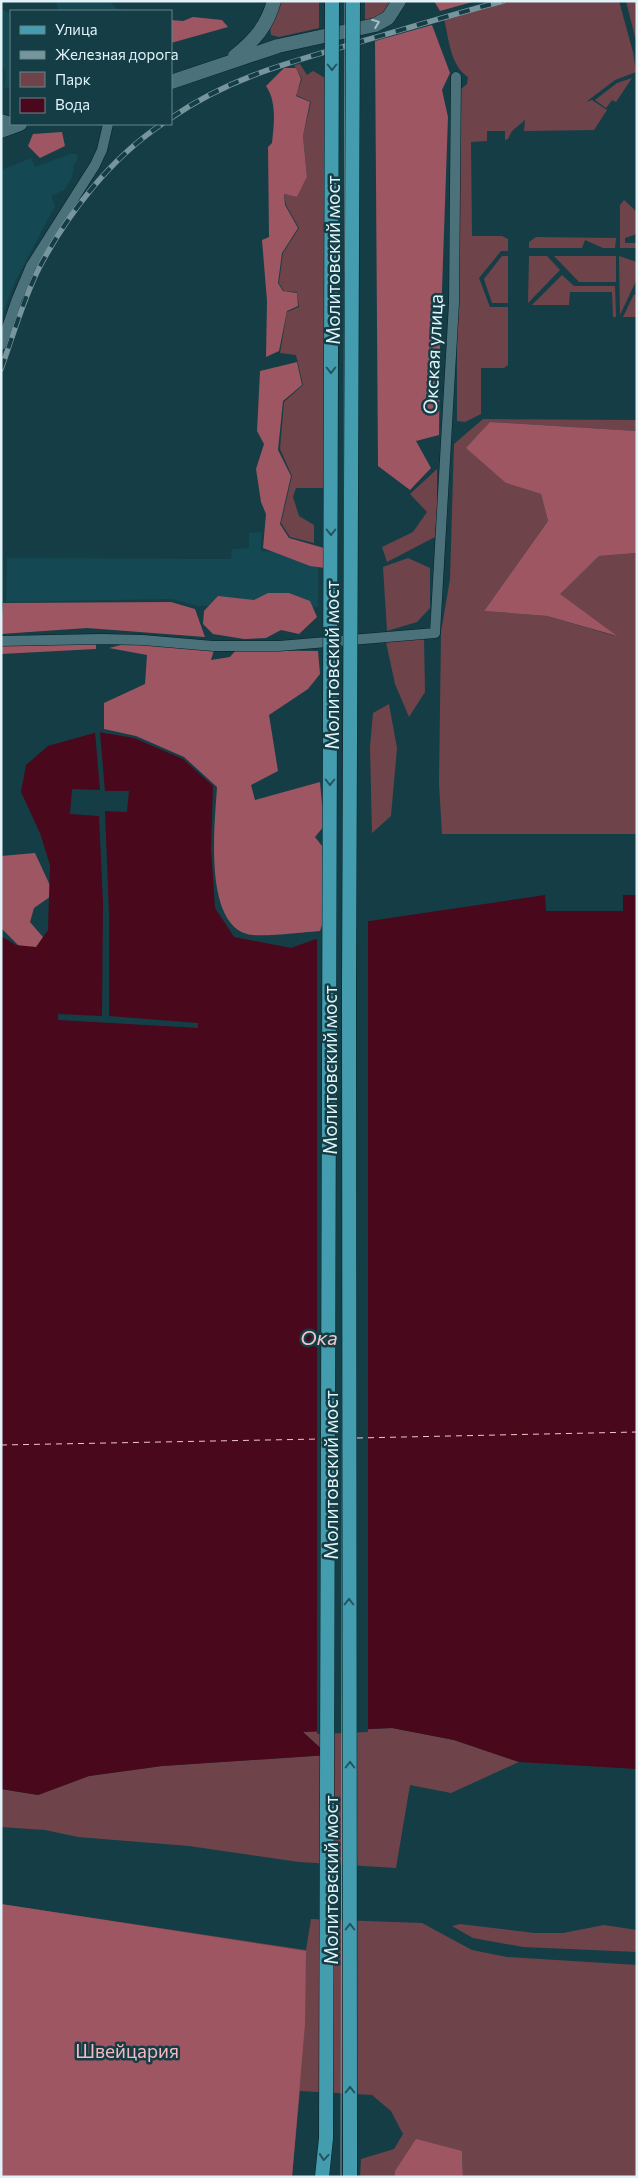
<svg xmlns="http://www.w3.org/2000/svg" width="638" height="2178" font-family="Commissioner,sans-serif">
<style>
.built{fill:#144853}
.green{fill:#6e444a}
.forest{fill:#9e5662}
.water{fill:#49081b}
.pier{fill:#153d45}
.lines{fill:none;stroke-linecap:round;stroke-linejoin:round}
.ferry{stroke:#f2c7cc;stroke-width:1;stroke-dasharray:6 5;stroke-linecap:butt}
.minor-casing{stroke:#042228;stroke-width:11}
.tertiary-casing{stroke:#042228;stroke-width:15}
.primary-casing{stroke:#042228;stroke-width:15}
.minor{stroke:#4b727b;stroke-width:10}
.tertiary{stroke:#4b727b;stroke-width:14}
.primary{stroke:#449daf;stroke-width:14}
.tram{stroke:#77959c;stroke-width:1}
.rail-casing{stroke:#77959c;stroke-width:5.5}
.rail{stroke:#153d45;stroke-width:4;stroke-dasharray:11;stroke-linecap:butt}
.primary-bridge-casing{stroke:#042228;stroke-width:15;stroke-linecap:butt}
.primary-bridge{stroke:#449daf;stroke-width:14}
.oneway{stroke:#a4bfc6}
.oneway2{stroke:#215560}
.labels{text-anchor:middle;stroke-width:5;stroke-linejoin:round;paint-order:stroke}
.street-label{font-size:19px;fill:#dff3f8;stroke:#153d45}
.park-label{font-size:19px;fill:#f8b8c0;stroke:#153d45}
.water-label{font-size:20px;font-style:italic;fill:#f2c7cc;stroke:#153d45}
</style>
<rect width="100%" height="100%" fill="#153d45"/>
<g class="built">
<path d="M56,1H109L116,8L123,10L58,11Z"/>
<path d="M1,9L11,14V87L4,88L6,72L1,65Z"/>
<path d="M70,154H77L78,158L74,164L72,178L64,190L51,196L55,206L15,282L1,319V170L31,158L35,167Z"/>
<path d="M261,532V551L318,555V607L197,606L172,599L6,602L7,558L231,559L232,549L249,548V533Z"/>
</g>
<g class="green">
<path d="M280,1H319V28L279,37L271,35L270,27Z"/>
<path d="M365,1H393L385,14L365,22Z"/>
<path d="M509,1H619L633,52L636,72L615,80L586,102L592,100L607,110L594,130L524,131L525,120L512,131L508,139L505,140V131H487V141L471,142L472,236H502L508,239V251H501L479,278L490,307H508V365L504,368H481V414L465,422L457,421V141L461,89L467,84L468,77C450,65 449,39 444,19Z"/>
<path d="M626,1H637V45Z"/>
<path d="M300,64L307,75L313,71L325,78L327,488H296L293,497L299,516L314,525V543L290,537L281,523L292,476L280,449L284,402L303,385L296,355L280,353L287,312L299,307L297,292L284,291L279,283L283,253L299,228L286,205L284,194L297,197L307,177L303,136L311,102L296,95L302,79L294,65Z"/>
<path d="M632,78L616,102L612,100L606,108L595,100L617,83Z"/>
<path d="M624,200L637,212V234L625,238V243H637V248H620V205Z"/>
<path d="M536,237L616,238L615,248H603L585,240L582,248H529V242Z"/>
<path d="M502,256H508V303H492L484,279Z"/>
<path d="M529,256H547L560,270L528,303Z"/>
<path d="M554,256H616V282H579Z"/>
<path d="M619,256L637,262V279L620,315Z"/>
<path d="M562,275L574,286H615L616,317H613L612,292H570L569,305H532Z"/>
<path d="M634,294L637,297V317H623Z"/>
<path d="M483,419L637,420V431L490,422L506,483L541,494L548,521L484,611L547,616L615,636L559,594L599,556L637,553V834H442L439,784L441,632L450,579L454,444Z"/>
<path d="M437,469V510L435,537L387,562L382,547L413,532L427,512L410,494Z"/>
<path d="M408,558L430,568V608L417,622L387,631L383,567Z"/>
<path d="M424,637L425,692L409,717L395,684L386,642Z"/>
<path d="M389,704L397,748L391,816L372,833L370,747L373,713Z"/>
<path d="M392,1728L454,1740L519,1762L451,1793L410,1785L396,1868L299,1862L189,1846L78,1837L45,1830L1,1827V1789L38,1795L89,1776L162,1766L328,1755L303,1732Z"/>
<path d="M1,1904L306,1950L311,1919L422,1923L472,1950L507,1957L637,1965V2177H463L462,2151L395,2171L394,2177H360L361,2159L394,2149L403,2134L391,2111L372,2095L300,2091L292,2177H1Z"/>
<path d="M460,1924L534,1933H563L604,1925L637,1930V1952L523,1947L473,1938L452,1926Z"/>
</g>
<g class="forest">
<path d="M434,1H476L440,11Z"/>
<path d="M193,17L222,20L228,27L171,43V20L183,21Z"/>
<path d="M432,25L450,73L442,90L448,117L440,347L439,435L416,441L431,468L410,490L378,466L375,41Z"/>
<path d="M284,68H296L301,79L296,96L310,102L303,136L307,177L297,197L284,194L285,205L298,228L282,253L278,283L283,291L297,293L298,306L287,311L279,351L266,357L267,301L262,240L269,237L268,147L272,143C274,124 277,102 266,86Z"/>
<path d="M62,132L65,146L40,158L28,146L33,134Z"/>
<path d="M297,362L302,385L283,401L278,450L291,476L280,524L289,538L324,548L325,568L310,566L263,548L266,514L261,502L256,469L264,444L257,431L260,371Z"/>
<path d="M490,422L637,431V553L599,556L560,594L617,636L547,616L484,611L548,521L541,494L506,483L466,448Z"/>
<path d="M268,593H289L310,601L317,617L299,634L281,630L266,638L244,639L213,634L203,624L204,611L218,596L254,600Z"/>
<path d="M171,602L195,609L205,637L87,628L1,634L3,603Z"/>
<path d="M96,641V649L1,654V644Z"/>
<path d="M133,642L214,650L211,660L230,657L236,650L318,651L320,674L308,689L269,715L278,771L251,785L255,800L320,782L324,826L315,837L322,846L325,917L320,931C305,932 258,938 247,934C203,922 215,822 217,787L184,757L136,736L104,729V703L145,684L147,655L109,648Z"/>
<path d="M35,853L54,894L34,908L30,922L48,943L28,955L1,928V856Z"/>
<path d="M1,1904L306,1951L305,2024L292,2177H1Z"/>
<path d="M416,2139L462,2151L463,2177H394L395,2171Z"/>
</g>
<path class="water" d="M98,732L134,738L183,759L213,786L211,848L215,908L234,937L291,948L363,922L545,895L546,911H623V895H637V1769L519,1762L454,1740L392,1728L303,1732L328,1755L162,1766L89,1776L38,1795L1,1789V936L16,945L36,947L48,930L50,865L40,833L21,792L26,765L48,746Z"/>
<g class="pier">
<path d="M95,732H100L105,791H129L127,812L105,811L109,913V1016L198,1023V1028L58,1020V1014L102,1016L103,904L99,816L70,814L72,789L100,790Z"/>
<path d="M368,919V1732L317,1734V936Z"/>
</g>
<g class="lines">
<g class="ferry">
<path d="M334,1438H343"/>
<path d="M357,1438L637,1432"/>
<path d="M1,1445L320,1439"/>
</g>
<g class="minor-casing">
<g id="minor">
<path d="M1,119L11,122"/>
<path d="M1,345L17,299L31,266L95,165L102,150L108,124"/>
<path d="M1,641L101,639L143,640L213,646H279L435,633L454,303L456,77"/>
</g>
</g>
<g class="tertiary-casing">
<g id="tertiary">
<path d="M235,56C255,40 267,26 274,1"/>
<path d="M171,82L278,46L375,25L388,18L399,1"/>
<path d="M1,131L20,124"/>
</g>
</g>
<g class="primary-casing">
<g id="primary">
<path d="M322,2177L326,2138"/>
<path d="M350,2177V2138"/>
</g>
</g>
<use href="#minor" class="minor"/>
<use href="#tertiary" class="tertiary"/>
<use href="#primary" class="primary"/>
<path class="tram" d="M341,2177L345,1"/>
<g class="rail-casing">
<g id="rail">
<path d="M171,118C226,80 283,64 346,46C398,31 450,15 503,1"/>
<path d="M1,369C13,336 23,300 39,268C68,213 110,159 162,124"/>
</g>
</g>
<use href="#rail" class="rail"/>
<g class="primary-bridge-casing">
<g id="primary-bridge">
<path d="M326,2138L332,1"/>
<path d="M350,2138L349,989L353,1"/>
</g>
</g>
<use href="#primary-bridge" class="primary-bridge"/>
</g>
<defs><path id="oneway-chevron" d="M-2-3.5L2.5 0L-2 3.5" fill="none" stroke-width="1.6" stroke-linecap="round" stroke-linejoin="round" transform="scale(1.25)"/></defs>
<use class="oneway" href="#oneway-chevron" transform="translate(376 23) rotate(-21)"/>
<g class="oneway2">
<use href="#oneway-chevron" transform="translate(332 67) rotate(90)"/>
<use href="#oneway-chevron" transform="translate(331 370) rotate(90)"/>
<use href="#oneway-chevron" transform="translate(331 532) rotate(90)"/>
<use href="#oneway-chevron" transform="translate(330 782) rotate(90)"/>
<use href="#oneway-chevron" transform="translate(349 1602) rotate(-90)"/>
<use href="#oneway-chevron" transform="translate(350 1765) rotate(-90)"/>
<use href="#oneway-chevron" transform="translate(350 1927) rotate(-90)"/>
<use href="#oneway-chevron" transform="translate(350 2090) rotate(-90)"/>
<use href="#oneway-chevron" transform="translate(324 2157) rotate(95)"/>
</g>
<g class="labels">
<g class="street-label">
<text transform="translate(333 260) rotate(-90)" y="7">Молитовский мост</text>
<text transform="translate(433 354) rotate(-87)" y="7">Окская улица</text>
<text transform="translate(332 665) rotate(-90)" y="7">Молитовский мост</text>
<text transform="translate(330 1070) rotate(-90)" y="7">Молитовский мост</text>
<text transform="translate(331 1475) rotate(-90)" y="7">Молитовский мост</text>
<text transform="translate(331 1880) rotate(-90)" y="7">Молитовский мост</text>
</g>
<g class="park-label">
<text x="127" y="2058">Швейцария</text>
</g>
<g class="water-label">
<text x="319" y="1345">Ока</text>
</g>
</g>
<rect width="638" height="2178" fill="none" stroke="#dff3f8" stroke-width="5"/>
<rect x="10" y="10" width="162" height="115" fill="#153d45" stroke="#66868d"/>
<rect x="20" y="26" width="25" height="8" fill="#449daf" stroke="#66868d"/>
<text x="55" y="35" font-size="15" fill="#dff3f8">Улица</text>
<rect x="20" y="51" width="25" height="8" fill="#77959c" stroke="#66868d"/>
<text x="55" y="60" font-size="15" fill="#dff3f8">Железная дорога</text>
<rect x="20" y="72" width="25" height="15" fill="#6e444a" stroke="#66868d"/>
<text x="55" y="85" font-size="15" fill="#dff3f8">Парк</text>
<rect x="20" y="98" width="25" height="15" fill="#49081b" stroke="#66868d"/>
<text x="55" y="110" font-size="15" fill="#dff3f8">Вода</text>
</svg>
